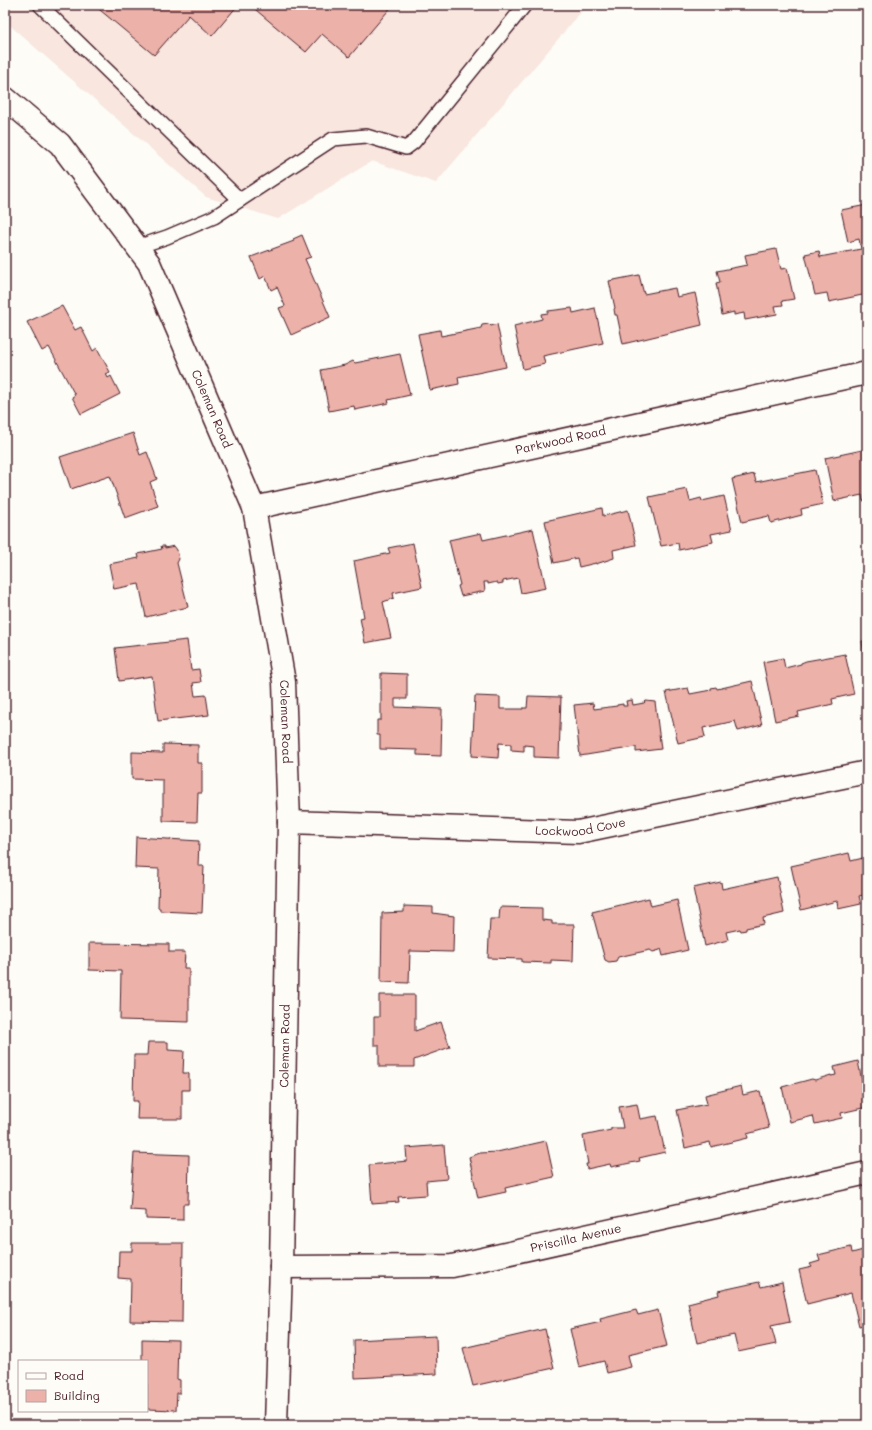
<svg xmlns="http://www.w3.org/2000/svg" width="872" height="1430" font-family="Mali,sans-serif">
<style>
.built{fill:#f8e6df}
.building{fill:#ecb1a8;stroke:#4a1f2b}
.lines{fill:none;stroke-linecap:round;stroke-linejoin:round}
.service-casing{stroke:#4a1f2b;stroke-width:16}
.minor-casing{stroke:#4a1f2b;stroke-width:25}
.secondary-casing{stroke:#4a1f2b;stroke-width:25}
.service{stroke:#fdfcf7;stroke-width:13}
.minor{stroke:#fdfcf7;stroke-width:22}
.secondary{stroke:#fdfcf7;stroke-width:22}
.labels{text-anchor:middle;stroke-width:3.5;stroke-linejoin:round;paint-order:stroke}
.street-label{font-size:12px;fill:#4a1f2b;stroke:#fdfcf7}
</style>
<rect width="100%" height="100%" fill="#fdfcf7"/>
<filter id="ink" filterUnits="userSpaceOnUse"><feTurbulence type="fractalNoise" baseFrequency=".025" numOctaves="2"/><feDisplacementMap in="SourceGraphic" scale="8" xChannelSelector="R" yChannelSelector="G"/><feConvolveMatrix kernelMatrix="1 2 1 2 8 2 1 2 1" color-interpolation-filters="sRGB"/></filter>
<g filter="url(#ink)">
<path class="built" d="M5,5H587L436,183L372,161L278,219L206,197L5,21Z"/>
<g class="building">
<path d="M94,5H238L212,36L189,15L154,55Z"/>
<path d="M250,5H393L349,57L322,34L306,52Z"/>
<path d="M867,205V294L829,302L827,293L815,295L805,254L819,251L820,257L861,249L859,239L848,242L841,210Z"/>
<path d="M302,235L311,257L305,259L330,317L291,335L279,308L285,306L277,287L271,290L265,276L260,279L251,257L294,241L293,239Z"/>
<path d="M776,249L781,269L787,268L794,299L782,301L783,305L775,306L777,314L745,320L744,313L734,315V312L722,315L716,283L720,282L717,271L747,265L745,255Z"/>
<path d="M639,275L644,294L675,288L677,297L695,293L702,325L623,344L617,315H615L614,309L615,308L609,281Z"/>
<path d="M62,306L75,330L81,327L93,351L97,348L110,372L106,374L108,378L111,376L120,394L81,414L72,397L75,395L49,347L42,351L27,322Z"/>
<path d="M572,308L573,313L595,308L603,343L543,356L545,364L523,369L514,326L542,319L541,314L548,313V311Z"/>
<path d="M489,324L491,326L497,324L506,367L458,377L459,384L430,390L418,334L440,330L441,336L481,328L482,325Z"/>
<path d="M400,354L410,395L388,400L389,403L355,410L354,406L329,411L321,370L345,365L353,361L355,363Z"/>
<path d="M133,433L140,455L147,452L157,479L150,482L158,506L125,518L110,476L71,489L60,457Z"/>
<path d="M867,449V500L863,501L862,495L834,501L825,458Z"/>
<path d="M815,470L823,504L801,509L802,515L771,523L769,516L742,522L732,479L754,474L756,482Z"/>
<path d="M687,489L690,501L701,498L702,501L724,496L732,530L711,534L713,542L679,550L678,543L661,546L649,497Z"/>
<path d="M602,508L603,516L628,510L636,545L613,550L614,558L596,564V563L579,567L577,558L554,563L545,521Z"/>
<path d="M533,529L546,588L521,593L518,578L503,581V583L498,584L497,582L488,584V582H484L485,591L461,596L458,586L460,585L449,540L481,533L483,540Z"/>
<path d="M413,543L422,587L393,593L394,598L383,602L391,638L365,643L360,618L364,617L354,561L390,553L388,548Z"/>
<path d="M161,546H165V548L174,546L177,550L179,559L177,563L188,607L146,617L139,584L114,589L109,564L139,558L138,554L162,549Z"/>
<path d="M187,640L191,670L199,669L201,682L193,683L195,696L206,695L209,715L158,721L152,676L119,681L115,648Z"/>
<path d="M862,641H867V675L866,676Z"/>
<path d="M845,654L854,694L832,699L833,704L798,712L799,716L775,721L763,662L783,658L785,668L801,664V663L806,661Z"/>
<path d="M381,673L407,674V699H395V707L442,709L441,756L417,755V750L380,749V735H377V720H381Z"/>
<path d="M752,681L762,725L738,731L735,721L703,728L705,737L678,743L666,692L688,688L690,694L711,690V688L716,687L717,689Z"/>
<path d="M475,696L500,697V709H523V708H527L528,696L561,697L559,758L534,757V746L524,745V751L511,750V744L499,743L498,758L472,756Z"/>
<path d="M632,700L633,705L644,703L646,701L655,702L661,749L636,752V747L580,756L574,705L593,703L594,709L617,706V705L623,704V706H627L626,701Z"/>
<path d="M163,744L198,745V763H202V793H198L197,822L163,821V780L132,779V752L163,753Z"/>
<path d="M136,837L199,841L198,866H204L202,913L160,911V908H158L159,869L135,868Z"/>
<path d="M849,853L851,861L867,857V894L859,896L861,904L838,909L837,901L801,910L791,866Z"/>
<path d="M777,877L784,913L763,918L764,924L746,928V930L741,931L740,929L726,932L728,940L705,946L693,888L721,882L722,889Z"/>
<path d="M649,898L651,906L677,900L688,950L663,956L661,948L660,950L653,952L650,950L618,957L616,961L609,962L605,960L592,912Z"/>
<path d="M404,906L433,907V913L454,916L453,952L410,951L409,983L381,982L382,913L404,912Z"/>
<path d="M500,907L542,908V920L552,921V924H574L573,961L551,960V963L522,962V959L488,958L490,919H499Z"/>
<path d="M89,943L169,944V952H185L184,968H189V1022L120,1020L121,971L89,970Z"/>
<path d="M379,995H415V1031L441,1022L450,1047L414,1060V1067H379V1045H374V1017H379Z"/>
<path d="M148,1042H168V1050L184,1051L183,1073H189V1090H182V1119H137L138,1101H133L134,1055H147Z"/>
<path d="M858,1061L867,1107L841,1113L842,1118L815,1124L813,1116L790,1122L782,1087L812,1079L815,1080L831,1075V1076L836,1075L834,1067Z"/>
<path d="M741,1086L743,1095L760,1091L769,1128L747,1134L748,1138L711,1147L710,1142L685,1148L677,1110L707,1104L705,1095Z"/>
<path d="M637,1104L640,1119L657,1116L665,1152L639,1158L640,1161L611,1167L610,1164L587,1169L586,1164H588L583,1136L611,1130V1128H623L619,1107Z"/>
<path d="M546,1141L554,1177L505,1188L506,1192L478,1198L469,1157L480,1153L497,1152Z"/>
<path d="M444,1145L447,1179L426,1181L427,1195L398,1197L399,1202L372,1204L369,1165L407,1161L406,1148Z"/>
<path d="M134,1153L189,1155L188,1204H183V1220L146,1219V1211L130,1210Z"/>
<path d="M132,1243H183L182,1322L130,1321L131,1279L118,1278L119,1251H132Z"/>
<path d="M851,1247L852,1253L863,1250V1254L867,1253V1324L859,1326L851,1293L807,1304L799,1270L812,1267L810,1264L820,1261L818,1255Z"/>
<path d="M759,1282L761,1287L782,1282L790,1322L771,1326L776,1344L738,1352L734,1335L697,1343L688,1303L719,1295L718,1291Z"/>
<path d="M636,1310L638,1315L658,1310L667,1346L628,1355L631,1367L607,1373L604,1361L579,1367L570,1329L601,1322L600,1319Z"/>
<path d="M545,1329L554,1368L473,1386L463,1348Z"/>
<path d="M436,1336L437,1374L355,1378L354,1340Z"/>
<path d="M142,1339L178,1340L177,1379L180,1380V1393H177L176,1410L147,1409V1361H142Z"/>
</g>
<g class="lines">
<g class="service-casing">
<g id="service">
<path d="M40,5L240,200"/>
<path d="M137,247L167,237L214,217L333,139L366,136L406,148L414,142L525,5"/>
</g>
</g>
<g class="minor-casing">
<g id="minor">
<path id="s1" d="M254,508L867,373"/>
<path id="s2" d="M289,822L578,832L867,772"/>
<path id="s3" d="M281,1267L452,1266L867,1173"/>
</g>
</g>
<g class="secondary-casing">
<g id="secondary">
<path id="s4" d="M5,98L60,144L149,263L254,508L284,682L289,822L281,1267L276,1425"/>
</g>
</g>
<use href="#service" class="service"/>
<use href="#minor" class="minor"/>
<use href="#secondary" class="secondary"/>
</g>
</g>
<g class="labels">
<g class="street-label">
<text dy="4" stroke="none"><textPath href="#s4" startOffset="379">Coleman Road</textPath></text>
<text dy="4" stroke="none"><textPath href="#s1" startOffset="314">Parkwood Road</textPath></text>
<text dy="4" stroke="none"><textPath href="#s4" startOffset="703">Coleman Road</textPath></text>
<text dy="4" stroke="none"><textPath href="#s2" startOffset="292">Lockwood Cove</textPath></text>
<text transform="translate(285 1046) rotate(-89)" y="4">Coleman Road</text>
<text dy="4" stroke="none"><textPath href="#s3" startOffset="298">Priscilla Avenue</textPath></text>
</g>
</g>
<rect width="872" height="1430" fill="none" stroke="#fdfcf7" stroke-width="20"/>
<rect x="10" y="10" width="852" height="1410" fill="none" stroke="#4a1f2b" stroke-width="1.5" filter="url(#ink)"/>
<rect x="18" y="1360" width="130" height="52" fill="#fdfcf7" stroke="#b5a4a5"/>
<rect x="26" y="1373" width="20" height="6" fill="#fdfcf7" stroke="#b5a4a5"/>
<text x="54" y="1380" font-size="12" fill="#4a1f2b">Road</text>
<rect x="26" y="1390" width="20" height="12" fill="#ecb1a8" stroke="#b5a4a5"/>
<text x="54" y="1400" font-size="12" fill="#4a1f2b">Building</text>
</svg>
